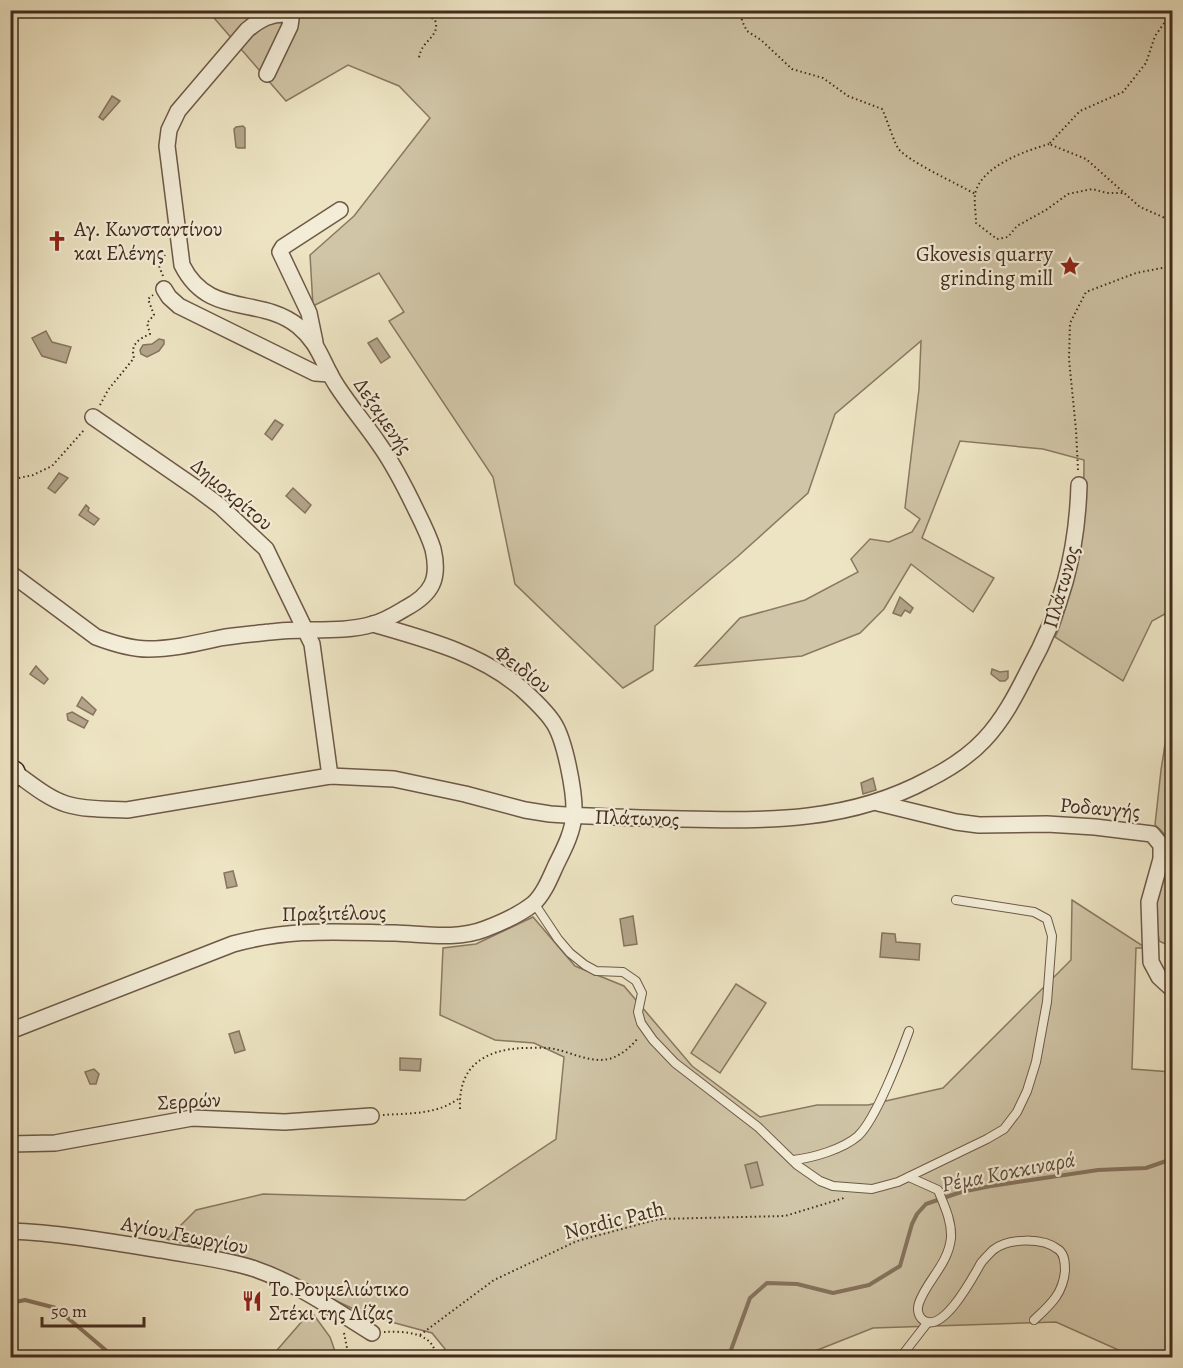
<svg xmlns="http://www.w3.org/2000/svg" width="1183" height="1368" font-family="Alegreya,serif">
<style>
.green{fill:#d0c5a7;stroke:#8a7862;stroke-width:1.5}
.water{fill:#b3a58b;stroke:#86745f;stroke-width:1.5}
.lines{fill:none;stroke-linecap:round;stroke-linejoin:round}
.stream{stroke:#86745f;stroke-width:4}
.lane-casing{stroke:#6e5947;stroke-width:10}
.street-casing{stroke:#6e5947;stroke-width:18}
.secondary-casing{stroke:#432b1e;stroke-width:24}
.path{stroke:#432b1e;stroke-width:2;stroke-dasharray:1.5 3;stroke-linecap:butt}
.lane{stroke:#f3edd8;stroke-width:8}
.street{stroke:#f3edd8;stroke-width:15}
.secondary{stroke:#f3edd8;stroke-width:21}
.labels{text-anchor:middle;stroke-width:4.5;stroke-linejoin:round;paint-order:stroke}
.poi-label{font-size:21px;fill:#432b1e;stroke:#f3edd8;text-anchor:start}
.street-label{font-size:21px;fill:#432b1e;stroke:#f3edd8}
.water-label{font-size:22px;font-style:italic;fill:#5f4a39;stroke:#f3edd8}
</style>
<rect width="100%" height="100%" fill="#ede4c3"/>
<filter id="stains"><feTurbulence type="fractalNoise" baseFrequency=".00333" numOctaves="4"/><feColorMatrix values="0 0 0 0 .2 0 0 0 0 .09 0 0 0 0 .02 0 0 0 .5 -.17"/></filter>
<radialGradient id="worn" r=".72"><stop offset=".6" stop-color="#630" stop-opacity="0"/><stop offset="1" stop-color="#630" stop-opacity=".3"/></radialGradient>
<g class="green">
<path d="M208,11H1172V610L1152,621L1123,681L1055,637C1063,622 1066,606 1070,589C1082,543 1084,508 1084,460L1043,449L960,441L922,538L994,578L973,612L911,564L884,609L860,633L802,656L695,666L740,618L805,600L858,572L851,559L870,539L889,542L912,532L920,519L905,508L919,389L921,341L835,414L808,493L737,557L655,626L653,670L623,688L515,584L493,477L389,321L404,312L379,273L313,306L310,255L354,216L430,118L399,86L348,65L286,101Z"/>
<path d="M1172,700V947L1159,941C1158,929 1154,915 1156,903C1159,876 1183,845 1155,825L1161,770Z"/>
<path d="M1072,900L1146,948H1136L1132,1069L1172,1072V1357H1134L1056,1322L873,1328L805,1355L803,1357H443L445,1349L432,1333L369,1316L254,1263L167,1239L196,1210L263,1194L465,1200L556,1139L564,1057L534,1043L495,1040L440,1015L443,948L476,944L533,917L575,966L624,986L692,1066L760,1117L817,1105H868L943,1088L1071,960Z"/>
<path d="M736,984L766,1003L720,1073L691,1053Z"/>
<path d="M311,1311L330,1337L337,1357H271Z"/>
</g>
<g class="water">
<path d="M112,96L120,101L103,120L99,117Z"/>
<path d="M236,127L243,126L245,128V148H238L236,147L234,129Z"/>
<path d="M46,331L52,342L71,347L66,363L42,356L32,338Z"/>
<path d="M377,338L390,357L381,363L368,343Z"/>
<path d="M159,339L164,340V344L159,351L147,357L141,354L140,350L143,345L152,344Z"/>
<path d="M275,420L283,425L272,440L265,434Z"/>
<path d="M59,473L68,478L55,493L48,488Z"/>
<path d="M293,488L311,505L305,513L286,496Z"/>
<path d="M86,505L89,508L88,511L99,519L94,525L79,515Z"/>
<path d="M900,597L913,608L910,613L905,610L901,616L893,613Z"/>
<path d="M36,666L48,679L44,684L30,674Z"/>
<path d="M992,669L1000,672L1008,671V678L1005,681H1000L991,674Z"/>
<path d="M82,697L96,710L93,715L77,706Z"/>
<path d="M72,712L88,721L84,728L68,720L67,714Z"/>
<path d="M873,778L876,790L863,794L861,783Z"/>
<path d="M233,871L237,886L227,888L224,873Z"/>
<path d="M633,916L637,944L624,946L620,919Z"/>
<path d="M882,933L895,934L896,942L920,944L919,960L880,957Z"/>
<path d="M239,1031L245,1050L235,1053L229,1034Z"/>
<path d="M400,1058L421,1059L420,1071L400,1070Z"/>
<path d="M94,1069L99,1074L96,1084H90L85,1072Z"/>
<path d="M757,1162L763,1185L751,1188L745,1165Z"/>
</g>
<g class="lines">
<g class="stream">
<path d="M10,1303L25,1300L56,1308L115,1358"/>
<path d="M728,1358L750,1298L767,1283L797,1284L833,1293L869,1285L900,1266L912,1224L917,1214L926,1204L961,1192L991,1186L1098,1170L1146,1168L1172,1159"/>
</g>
<g class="lane-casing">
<g id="lane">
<path d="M534,903L558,939L570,953L585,965L596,971L623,972L636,981L642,993L638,1012L641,1023L653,1040L675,1063L758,1127L797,1165L820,1181L833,1186L872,1189L898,1182L987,1139L1004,1129L1017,1112L1027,1091L1036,1062L1047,1002L1052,936L1047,919L1034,912L956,900"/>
<path d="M793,1160C813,1158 843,1149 858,1136C876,1119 900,1056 909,1031"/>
<path d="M909,1177L938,1190C944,1205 952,1221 951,1238C948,1265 927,1280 919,1303C917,1309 918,1316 923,1320C943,1335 974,1275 981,1263C984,1259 989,1254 993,1250C1008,1238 1043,1237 1059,1250C1065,1255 1065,1264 1065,1271C1063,1294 1050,1305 1034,1320"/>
<path d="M900,1358L928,1322"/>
</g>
</g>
<g class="street-casing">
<g id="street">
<path d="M164,289L169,297L179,306L315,373L330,374"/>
<path d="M315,342L309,313L280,252L283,247L340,210"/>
<path d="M93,417L196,488L220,506L266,549L312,644L330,776"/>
<path d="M10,573L96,637C112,643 131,649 148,649C173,649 197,643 220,638C236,635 253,634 270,632C304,627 340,634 373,624C385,621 396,614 406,608C432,594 440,579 433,549C429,536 423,524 417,512C406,489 394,465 379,444C366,425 350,406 337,386C322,363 320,344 298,326C259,295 209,319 182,265L167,146L169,130L178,111L247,30C260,19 271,13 288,14L291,19L290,26L267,74"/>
<path d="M14,772C30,783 47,798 66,804C85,810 107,809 127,810L330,776L394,779L465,794L525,810L550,814C594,817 638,818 682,819C769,821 850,822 929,779C949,769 969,756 984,740C1003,720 1016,695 1028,671C1061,611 1077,555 1079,485"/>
<path d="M878,803L956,822L979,825L1047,824L1095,827L1152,834L1161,845V859L1149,902L1151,962L1159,977L1172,989"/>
<path d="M10,1031L233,944C291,928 336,932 395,933C425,934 457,940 485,929C501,923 519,915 533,904C544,894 550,878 556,865C564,849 573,832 574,814C575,793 565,739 553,722C545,710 533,699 522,689C480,653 425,639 373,624"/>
<path d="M10,1144L55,1143L192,1118L285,1122L371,1116"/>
<path d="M10,1231C61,1233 111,1242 161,1250C192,1256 225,1259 255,1269C296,1283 335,1310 372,1333"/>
</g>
</g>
<g class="secondary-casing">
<path id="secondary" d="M10,770L14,772L10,779"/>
</g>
<g class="path">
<path d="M406,10L427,15L435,20C441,37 421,40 419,58"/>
<path d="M741,10L742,21L747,31L761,40L792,69L823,78L848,96L882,109C887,119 893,140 898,148C905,160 960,185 975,194"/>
<path d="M1172,12L1155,36L1146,63L1123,92L1080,111L1049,144L1086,159L1140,207L1172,221"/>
<path d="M1049,144C1025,151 981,166 975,194C974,203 976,214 976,223L997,239L1008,237L1017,226L1046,210L1068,194L1092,189L1107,193H1123"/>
<path d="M163,276L159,266L165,255"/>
<path d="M100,405L108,390L134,358C130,344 139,339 150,334L147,323L154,315L148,299L153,295"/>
<path d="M1078,470L1076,430L1069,359L1070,323L1086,292L1136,273L1172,266"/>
<path d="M10,480L33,475L52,466L84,430"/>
<path d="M460,1109C458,1067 483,1050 523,1048C533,1048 545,1047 555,1049C572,1053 591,1063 609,1059C620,1056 631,1047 638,1038"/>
<path d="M383,1115C409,1113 436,1115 458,1099"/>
<path d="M384,1332C405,1331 435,1332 436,1358"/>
<path d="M344,1333L349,1358"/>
<path d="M420,1335L494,1280L577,1241L659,1219L785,1216L844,1198"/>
</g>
<use href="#lane" class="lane"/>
<use href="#street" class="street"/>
<use href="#secondary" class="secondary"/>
</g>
<defs>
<g id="church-bare" transform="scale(1.62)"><path d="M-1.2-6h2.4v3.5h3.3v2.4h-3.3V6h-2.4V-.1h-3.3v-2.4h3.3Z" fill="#8f2418" stroke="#f3edd8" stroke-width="2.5" paint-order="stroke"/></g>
<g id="sight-bare" transform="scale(1.62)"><path d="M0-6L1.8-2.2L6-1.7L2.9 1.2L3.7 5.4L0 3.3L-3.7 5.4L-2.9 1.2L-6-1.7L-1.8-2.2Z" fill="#8f2418" stroke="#f3edd8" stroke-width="2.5" paint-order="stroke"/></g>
<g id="restaurant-bare" transform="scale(1.62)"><path d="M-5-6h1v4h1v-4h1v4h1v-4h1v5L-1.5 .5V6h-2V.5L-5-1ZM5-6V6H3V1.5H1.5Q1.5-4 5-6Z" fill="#8f2418" stroke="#f3edd8" stroke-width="2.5" paint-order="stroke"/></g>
</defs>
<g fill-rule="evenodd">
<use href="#church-bare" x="57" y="241"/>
<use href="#sight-bare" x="1070" y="266"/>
<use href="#restaurant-bare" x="252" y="1301"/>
</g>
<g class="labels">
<g class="poi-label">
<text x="74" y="236">Αγ. Κωνσταντίνου<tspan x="74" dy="24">και Ελένης</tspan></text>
<text x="1053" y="261" text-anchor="end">Gkovesis quarry<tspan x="1053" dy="24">grinding mill</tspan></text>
<text x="269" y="1296">Το Ρουμελιώτικο<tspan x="269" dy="24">Στέκι της Λίζας</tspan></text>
</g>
<g class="street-label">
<text transform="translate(383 416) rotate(56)" y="7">Δεξαμενής</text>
<text transform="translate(232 494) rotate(40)" y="7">Δημοκρίτου</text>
<text transform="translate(1061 587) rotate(-74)" y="7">Πλάτωνος</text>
<text transform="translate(523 669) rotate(37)" y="7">Φειδίου</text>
<text transform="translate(1100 808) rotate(5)" y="7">Ροδαυγής</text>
<text transform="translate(637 818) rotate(2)" y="7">Πλάτωνος</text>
<text transform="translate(334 913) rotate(-1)" y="7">Πραξιτέλους</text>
<text transform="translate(189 1101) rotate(-3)" y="7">Σερρών</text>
<text transform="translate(614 1220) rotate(-14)" y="7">Nordic Path</text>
<text transform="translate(185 1235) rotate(11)" y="7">Αγίου Γεωργίου</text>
</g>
<g class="water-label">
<text transform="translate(1008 1171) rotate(-11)" y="8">Ρέμα Κοκκιναρά</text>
</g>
</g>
<rect width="1183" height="1368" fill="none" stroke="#ede4c3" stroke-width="36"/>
<rect x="12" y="12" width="1159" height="1344" fill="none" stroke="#432b1e" stroke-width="3"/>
<rect x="18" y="18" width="1147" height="1332" fill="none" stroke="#432b1e" stroke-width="1.5"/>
<path d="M42 1317v9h102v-9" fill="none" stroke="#432b1e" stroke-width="3"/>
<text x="51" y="1317" font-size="18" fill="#432b1e" stroke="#f3edd8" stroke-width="4.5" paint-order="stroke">50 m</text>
<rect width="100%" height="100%" filter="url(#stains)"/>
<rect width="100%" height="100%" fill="url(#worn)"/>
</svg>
